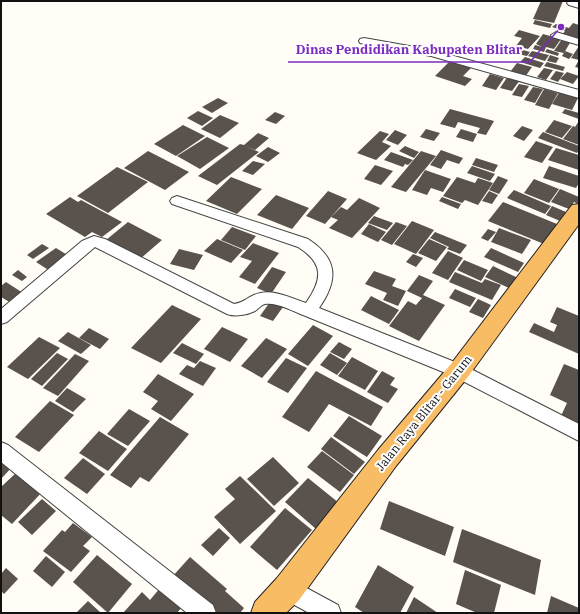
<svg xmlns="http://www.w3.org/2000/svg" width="580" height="614" font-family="'IBM Plex Serif',serif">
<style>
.building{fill:#5a524d}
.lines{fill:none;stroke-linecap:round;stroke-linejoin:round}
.minor-casing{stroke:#444;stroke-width:2}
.trunk-casing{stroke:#222;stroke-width:2}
.minor{fill:#fff;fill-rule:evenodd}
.trunk{fill:#f7bc64;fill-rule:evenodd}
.labels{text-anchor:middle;stroke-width:4;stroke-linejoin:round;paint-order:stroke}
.street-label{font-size:12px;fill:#111;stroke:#fff}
.leader{fill:none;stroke:#7b2cbf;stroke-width:1.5}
.callout-dot{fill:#7b2cbf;stroke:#fff;stroke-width:1.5}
.callout-label{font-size:13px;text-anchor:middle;font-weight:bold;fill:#7b2cbf;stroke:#fff;stroke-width:4;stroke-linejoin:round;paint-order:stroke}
</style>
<rect width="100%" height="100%" fill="#fffdf5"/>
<g class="building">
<path d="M541,1H563L554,23L533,19Z"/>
<path d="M535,20L552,24L550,28L533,24Z"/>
<path d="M573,23L579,25V40L562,35L565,31L552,27L556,24L569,28Z"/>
<path d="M519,30L540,36L528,49L516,46L522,38L514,36Z"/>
<path d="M543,34L561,39L554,49L546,47L544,52L533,49L535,45L542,47L536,44Z"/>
<path d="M562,39L571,41L564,53L554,51Z"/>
<path d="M579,46V68L575,67L579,60L571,58Z"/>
<path d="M516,48L530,52L527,56L513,53Z"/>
<path d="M547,49L559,53L558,56L545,52Z"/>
<path d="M532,51L549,55L545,61L528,56Z"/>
<path d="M565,51L573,54L569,59L562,56Z"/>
<path d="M550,55L559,58L556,63L547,61Z"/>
<path d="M525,57L544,63L540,68L520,62Z"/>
<path d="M451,60L472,67L463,76L472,79L465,86L435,76Z"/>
<path d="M547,62L565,67L563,71L544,66Z"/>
<path d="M517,63L532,67L525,77L510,72Z"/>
<path d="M544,68L553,70L546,80L537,77Z"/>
<path d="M556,71L564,73L558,82L550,79Z"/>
<path d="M567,72L579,76L573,84L560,79Z"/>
<path d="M490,74L504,78L496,90L482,86Z"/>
<path d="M508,76L520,80L512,91L500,88Z"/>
<path d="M519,84L529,86L522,97L512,95Z"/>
<path d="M533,87L543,89L535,103L524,100Z"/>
<path d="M544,89L558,93L549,109L535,105Z"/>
<path d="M560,91L579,96L572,110L552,104Z"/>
<path d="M218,98L228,103L212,113L202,107Z"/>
<path d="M450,109L494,121L486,135L477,133L480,128L458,122L455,128L440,124Z"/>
<path d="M565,109L579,113V119L562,113Z"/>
<path d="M198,111L213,118L202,126L187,118Z"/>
<path d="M275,112L285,116L276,124L265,120Z"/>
<path d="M220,115L239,123L220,138L201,129Z"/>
<path d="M554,120L572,126L562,138L545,132Z"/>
<path d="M579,121V145L563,139L573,126L575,127Z"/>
<path d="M183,125L205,136L176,156L154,144Z"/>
<path d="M522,126L533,130L524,141L513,136Z"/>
<path d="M426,129L440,133L434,141L420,137Z"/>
<path d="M461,129L477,134L473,142L456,137Z"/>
<path d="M395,130L407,135L398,145L386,140Z"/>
<path d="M380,131L389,134L382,142L391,146L376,160L357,153Z"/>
<path d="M543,132L579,146V150L577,153L538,138Z"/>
<path d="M258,133L269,138L255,150L245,146L259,152L217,185L198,176L240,144L244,145Z"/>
<path d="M207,137L229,148L200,169L177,156Z"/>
<path d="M536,141L553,147L542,163L524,157Z"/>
<path d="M405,146L419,152L414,158L399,151Z"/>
<path d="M268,147L280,153L268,162L256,156Z"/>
<path d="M556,148L579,155V170L548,160Z"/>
<path d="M441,150L463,158L459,164L447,160L441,169L430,165Z"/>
<path d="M148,151L189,172L165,190L124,168Z"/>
<path d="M421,151L436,156L406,192L391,187Z"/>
<path d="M391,152L413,160L408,165L405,164L403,167L384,160Z"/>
<path d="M476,158L498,165L494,172L472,165Z"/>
<path d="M253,161L265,164L253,175L242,171Z"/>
<path d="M375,165L393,171L381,185L364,179Z"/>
<path d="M472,166L495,174L490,181L467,173Z"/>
<path d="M549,166L579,176V183L576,188L543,178Z"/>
<path d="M117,167L148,182L108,213L77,196Z"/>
<path d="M425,170L451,179L443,192L431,188L427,195L412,190Z"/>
<path d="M498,176L508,180L499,194L489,190Z"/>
<path d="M231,177L262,189L237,214L206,201Z"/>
<path d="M457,177L475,183L478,178L493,183L478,205L465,200L462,203L443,196Z"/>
<path d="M534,179L559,189L549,203L524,193Z"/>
<path d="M560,189L579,197L578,204L574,202L569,209L551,202Z"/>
<path d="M514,190L551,206L545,214L507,198Z"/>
<path d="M328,191L347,199L325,224L306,216Z"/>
<path d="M489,191L498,195L492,204L482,201Z"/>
<path d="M276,195L309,208L292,229L257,215Z"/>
<path d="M70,197L78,202L81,200L122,222L102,237L92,232L85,237L46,214Z"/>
<path d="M442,197L461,204L458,209L439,201Z"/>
<path d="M359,198L380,208L352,238L329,228L338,220L331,217L341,207L347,210Z"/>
<path d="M503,202L557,224L544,244L488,221Z"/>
<path d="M552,206L566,212L560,221L546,215Z"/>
<path d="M374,216L393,223L387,230L368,223Z"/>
<path d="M412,221L434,230L416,254L394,244Z"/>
<path d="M128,222L162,240L140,259L106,240Z"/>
<path d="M396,222L407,226L392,245L381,240Z"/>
<path d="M369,224L386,232L378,242L361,234Z"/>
<path d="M232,227L256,236L245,250L221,240Z"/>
<path d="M499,228L531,240L522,254L491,242Z"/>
<path d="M488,229L496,232L488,241L481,238Z"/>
<path d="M435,232L467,245L460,254L447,249L449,247L430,238Z"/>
<path d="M217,239L243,250L231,263L204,251Z"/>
<path d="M429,239L447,247L436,261L418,253Z"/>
<path d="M253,243L279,253L255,284L239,277L252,261L240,257Z"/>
<path d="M42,244L49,248L33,259L27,255Z"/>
<path d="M56,248L69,256L50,271L36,262Z"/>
<path d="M491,248L524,263L518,272L484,257Z"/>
<path d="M179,249L203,255L194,270L170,264Z"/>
<path d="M448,251L463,258L448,280L432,273Z"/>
<path d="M413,254L423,258L416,267L406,262Z"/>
<path d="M464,260L488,270L481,281L457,270Z"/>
<path d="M493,266L518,278L511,289L485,277Z"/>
<path d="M272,267L286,272L271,294L257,288Z"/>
<path d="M18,270L27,277L22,281L12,275Z"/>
<path d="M374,271L396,279L392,286L406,291L398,306L383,300L387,293L365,284Z"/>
<path d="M455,272L482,283L485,279L501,285L492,300L449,282Z"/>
<path d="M419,275L433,281L423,295L445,305L419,341L389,326L408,301L416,305L422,298L407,291Z"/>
<path d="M6,282L23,293L11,303L1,297V286Z"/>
<path d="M455,289L476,298L470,307L449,298Z"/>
<path d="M371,296L399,310L389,324L361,310Z"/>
<path d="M478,299L491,305L483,318L469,312Z"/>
<path d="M270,302L283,307L273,321L260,316Z"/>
<path d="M172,305L201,319L161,363L131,348Z"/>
<path d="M557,307L579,316V354L529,332L534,323L554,332L557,325L550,322Z"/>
<path d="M313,325L333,336L308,366L288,354Z"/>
<path d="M222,327L248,339L230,362L204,349Z"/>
<path d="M89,328L109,339L100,349L79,338Z"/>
<path d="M68,332L91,345L81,354L58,341Z"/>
<path d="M39,337L60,348L28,379L7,367Z"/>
<path d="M266,338L287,349L262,378L241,366Z"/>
<path d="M339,342L352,349L344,359L330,352Z"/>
<path d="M182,343L204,354L196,364L173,353Z"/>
<path d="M57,353L68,359L42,386L31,379Z"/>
<path d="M330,353L347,363L337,375L320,365Z"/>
<path d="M75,354L89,361L58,396L43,388Z"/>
<path d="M352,357L378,371L365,390L338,376Z"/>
<path d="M286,358L307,368L288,393L267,382Z"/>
<path d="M200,361L216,368L203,386L179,374L187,365L194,368Z"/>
<path d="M564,364L579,370V424L561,416L567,403L550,395Z"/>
<path d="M316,371L383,407L371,426L329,404L309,432L282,417Z"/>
<path d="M382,371L395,378L390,385L398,389L388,403L367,392Z"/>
<path d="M158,374L194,394L171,421L151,409L158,401L143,392Z"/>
<path d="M67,388L86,399L73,412L55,401Z"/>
<path d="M50,401L74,415L39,452L15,437Z"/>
<path d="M129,409L150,421L128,446L107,434Z"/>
<path d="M349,416L382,436L367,457L333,436Z"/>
<path d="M160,417L189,434L149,482L140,477L131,488L110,475Z"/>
<path d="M99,431L127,449L108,471L79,453Z"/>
<path d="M331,437L365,462L354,474L321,449Z"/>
<path d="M322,451L354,475L340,492L307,467Z"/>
<path d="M273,457L299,483L274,506L247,479Z"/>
<path d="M83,458L105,474L87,494L64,478Z"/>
<path d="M1,460L12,467L1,479Z"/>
<path d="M17,472L43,491L12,524L1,515V487Z"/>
<path d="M240,476L276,511L240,544L214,517L235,499L225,489Z"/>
<path d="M308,478L339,503L316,529L285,502Z"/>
<path d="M42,499L56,511L32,535L18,522Z"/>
<path d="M389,501L454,527L445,556L380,529Z"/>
<path d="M285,508L312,530L277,570L250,547Z"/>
<path d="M73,523L92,537L83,546L90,551L71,572L43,551L62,530L65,532Z"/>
<path d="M219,528L230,538L213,556L201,545Z"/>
<path d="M462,529L541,560L535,595L453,562Z"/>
<path d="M97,555L132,584L108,613L73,582Z"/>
<path d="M46,556L65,572L52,587L33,571Z"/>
<path d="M190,557L227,589L225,591L244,608L240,613H210L172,577Z"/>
<path d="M378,565L414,587L400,613H364L355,607Z"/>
<path d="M6,568L18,579L4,594L1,591V574Z"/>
<path d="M465,570L501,585L494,613H477L456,604Z"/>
<path d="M160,588L182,607L177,613H123L142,592L150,600Z"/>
<path d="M551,596L579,608V613H547Z"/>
<path d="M414,597L438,613H406Z"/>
<path d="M88,601L101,613H76Z"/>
</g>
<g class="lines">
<g class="minor-casing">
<g id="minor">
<path d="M568,1L579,2V8L569,5L567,3Z"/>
<path d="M556,32L579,39V45L552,37L551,35Z"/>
<path d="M364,38L432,50L579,90V98L431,56L360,43L359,41L360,39Z"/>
<path d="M177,196L308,239C339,259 338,281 319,308L465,366L579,424V441L453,376L303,315C293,311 276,302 265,304C261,305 258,309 255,311C247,315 235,317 227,314L95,247L7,322L1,324V309L82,241L94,236L105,239L234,304C245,302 245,299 254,295C270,287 291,298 306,303C322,280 325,264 298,247L172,204L170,201L172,198Z"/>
<path d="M1,442L8,445L213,605L216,613H187L1,462Z"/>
<path d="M288,578L338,605L341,613H309L280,597L277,589L280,581Z"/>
</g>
</g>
<g class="trunk-casing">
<path id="trunk" d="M579,204V224L467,378L396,466L299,600L286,613H251L255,602L277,578L378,450L451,364L572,205Z"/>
</g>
<use href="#minor" class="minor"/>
<use href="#trunk" class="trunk"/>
</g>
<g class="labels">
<g class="street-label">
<text transform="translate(424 413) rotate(-51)" y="4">Jalan Raya Blitar - Garum</text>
</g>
</g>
<path class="leader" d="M561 27L530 62H288"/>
<circle class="callout-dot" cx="561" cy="27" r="4"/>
<g class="callout-label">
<text x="409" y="54">Dinas Pendidikan Kabupaten Blitar</text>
</g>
<rect width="580" height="614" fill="none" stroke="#111111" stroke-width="4"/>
</svg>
